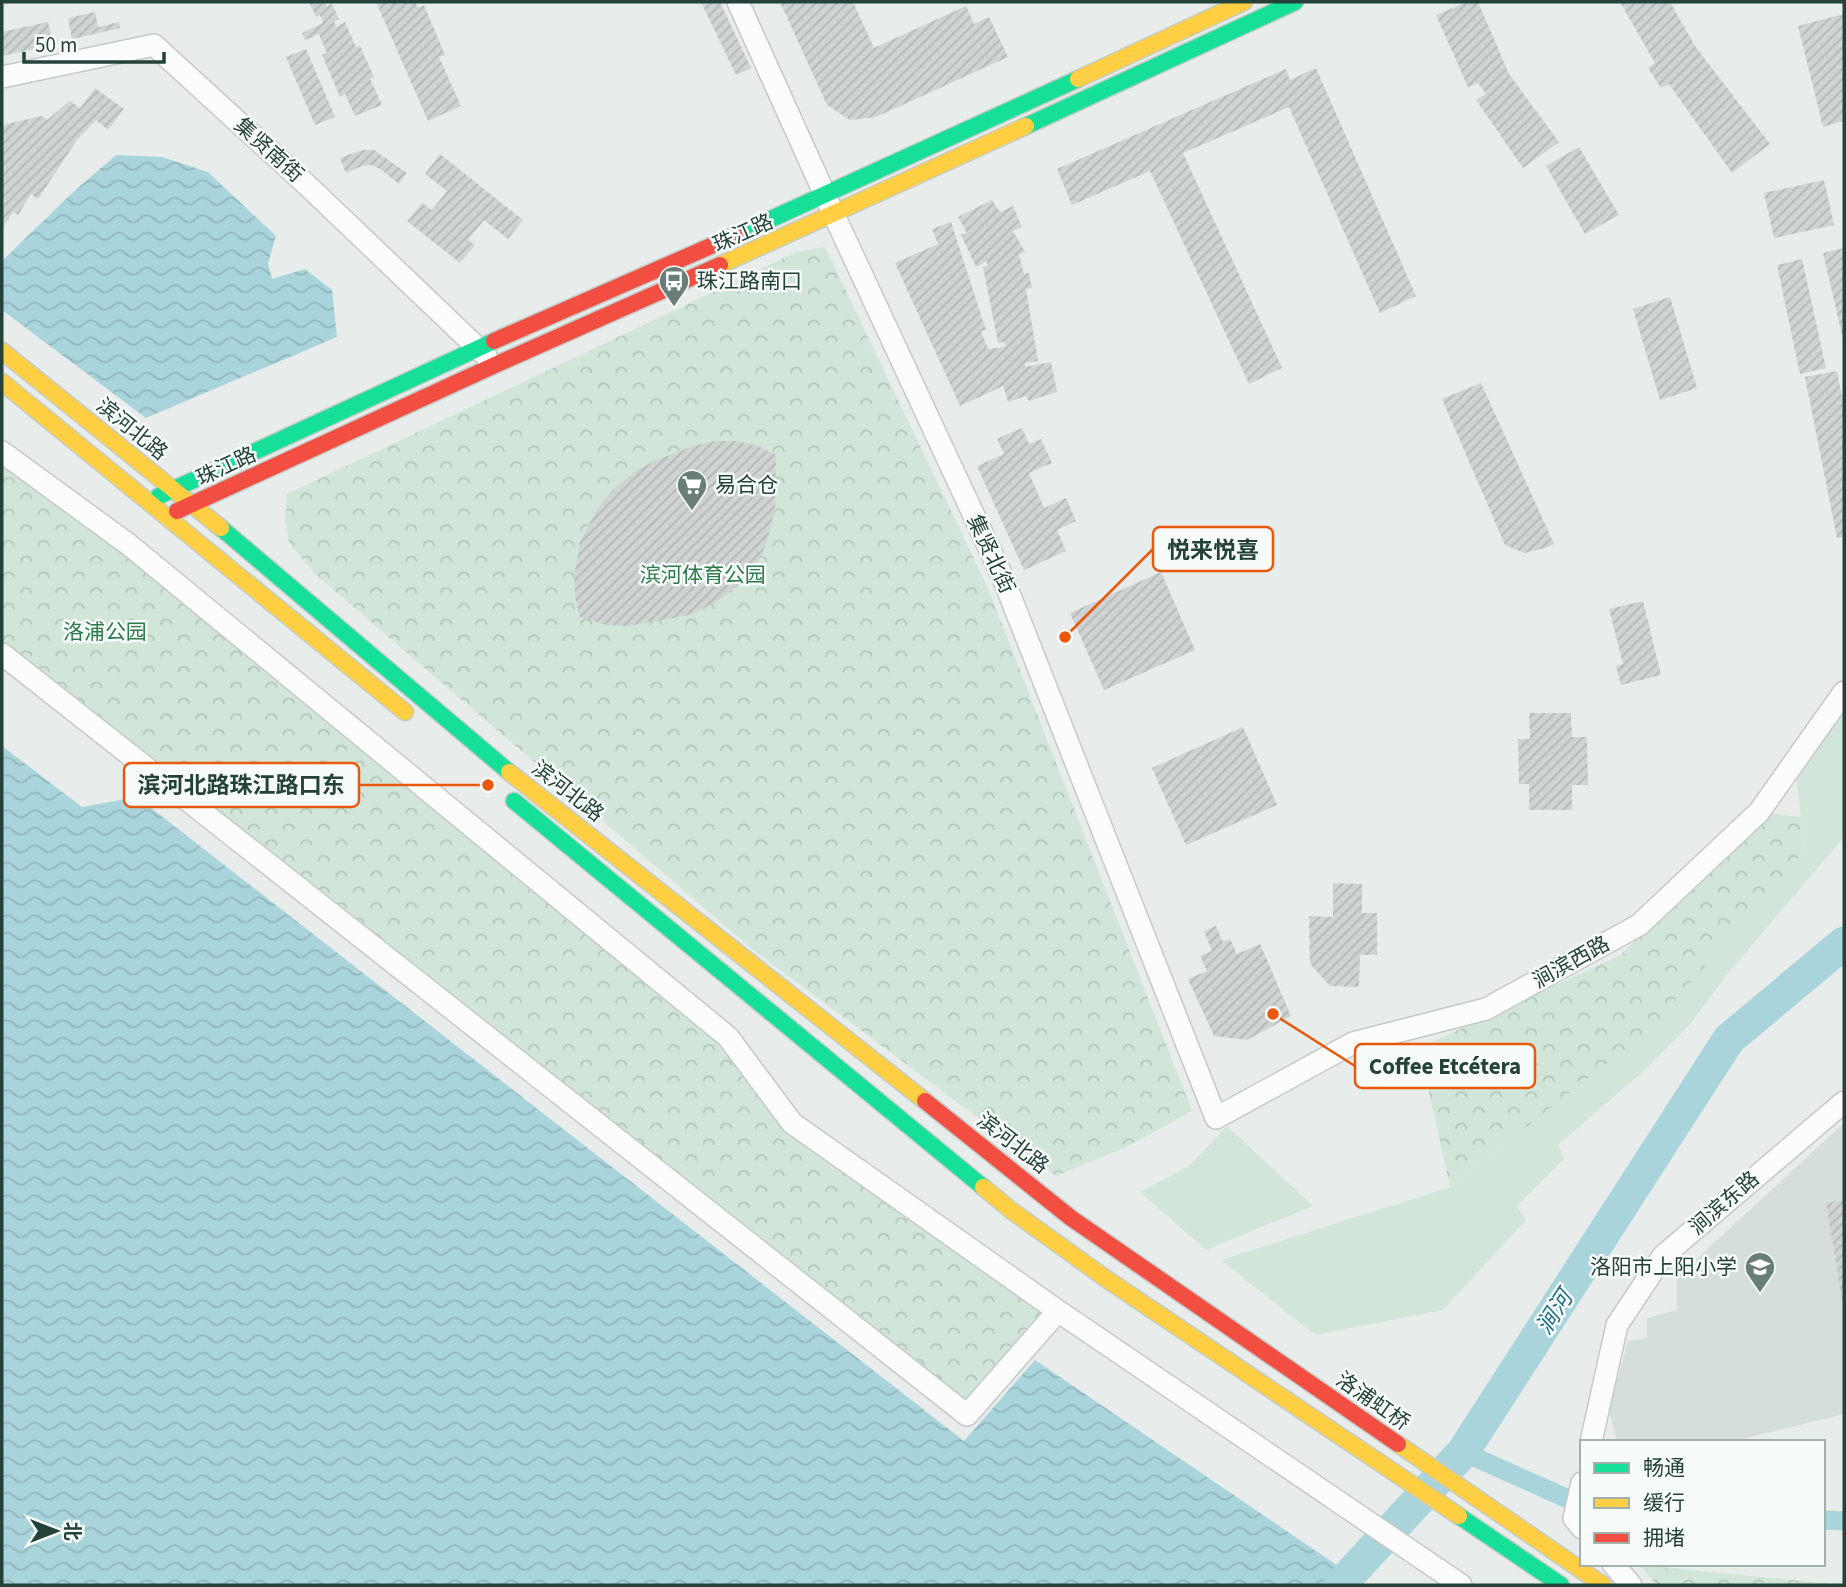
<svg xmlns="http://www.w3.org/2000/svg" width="1846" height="1587" font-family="'Source Sans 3','Noto Sans SC',sans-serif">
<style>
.built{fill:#d6dedb}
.green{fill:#d1e6d8}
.forest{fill:url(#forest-crowns)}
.water{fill:url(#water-waves)}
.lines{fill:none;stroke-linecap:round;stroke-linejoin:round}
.canal{stroke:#a9d4db;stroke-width:19}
.river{stroke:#a9d4db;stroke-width:33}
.building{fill:url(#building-hatch)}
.street-casing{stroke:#c5cac8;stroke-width:24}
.fast-casing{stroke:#c3cbc8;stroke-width:19}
.slow-casing{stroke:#c3cbc8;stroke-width:19}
.jam-casing{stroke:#c3cbc8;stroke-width:19}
.street{stroke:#fcfcfc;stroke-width:21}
.fast{stroke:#16e098;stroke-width:16}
.slow{stroke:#ffcf43;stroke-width:16}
.jam{stroke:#f24e42;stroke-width:16}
.labels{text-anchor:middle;stroke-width:5;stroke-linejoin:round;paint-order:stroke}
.street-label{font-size:21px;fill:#24423a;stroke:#f7fbf9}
.poi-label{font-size:21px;fill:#24423a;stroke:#f7fbf9;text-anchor:start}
.park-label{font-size:21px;fill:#2d7a4b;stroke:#f7fbf9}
.water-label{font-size:23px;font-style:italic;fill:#1c6f80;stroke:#f7fbf9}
.leader{fill:none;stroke:#e8590c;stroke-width:2.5}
.callout-dot{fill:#e8590c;stroke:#f7fbf9;stroke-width:2.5}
.callout{fill:#f7fbf9;stroke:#e8590c;stroke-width:2.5}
.callout-label{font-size:23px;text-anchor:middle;font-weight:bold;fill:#24423a}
</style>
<defs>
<pattern id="forest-crowns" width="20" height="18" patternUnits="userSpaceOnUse" patternTransform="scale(1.75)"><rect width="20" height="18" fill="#d1e6d8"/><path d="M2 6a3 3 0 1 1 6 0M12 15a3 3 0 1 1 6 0" fill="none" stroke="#b3c6ba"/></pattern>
<pattern id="water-waves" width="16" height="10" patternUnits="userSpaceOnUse" patternTransform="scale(1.75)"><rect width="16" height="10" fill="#a9d4db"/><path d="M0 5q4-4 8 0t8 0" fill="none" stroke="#91b7bd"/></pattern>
<pattern id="building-hatch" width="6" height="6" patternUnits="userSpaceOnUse" patternTransform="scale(1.75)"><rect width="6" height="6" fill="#cfd4d2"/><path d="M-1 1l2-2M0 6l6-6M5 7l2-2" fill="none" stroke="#b2b7b5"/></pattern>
</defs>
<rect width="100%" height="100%" fill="#e8edeb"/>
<path class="built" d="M1844,1123V1414L1731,1442H1617L1609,1410L1628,1341L1647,1338V1318L1677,1310V1277Z"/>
<g class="green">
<path d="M1844,696V837L1725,977L1691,1023L1648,1067L1558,1145L1564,1159L1517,1206L1526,1220L1443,1310L1315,1335L1221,1260L1450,1187L1635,1039L1804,851L1797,781Z"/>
<path d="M1227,1126L1313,1206L1206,1250L1140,1192L1189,1166Z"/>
</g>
<g class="forest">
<path d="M825,247L988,588L1192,1111L1126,1147L1056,1176L752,949L315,574L289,543L285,521L287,494L797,252Z"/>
<path d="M2,452L728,1037L792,1123L1058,1311L967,1415L2,654Z"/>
<path d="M1759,812L1801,817L1804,851L1653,1027L1450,1187L1419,1048L1621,955Z"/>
<path d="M1639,1565L1844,1585H1657Z"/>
</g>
<g class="water">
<path d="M116,155L162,157L208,172L276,236L268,263L272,279L305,269L332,290L337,337L146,418L2,310V261L72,193Z"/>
<path d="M2,746L82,807L137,797L964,1441L1035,1360L1366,1585H2Z"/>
</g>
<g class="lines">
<g class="canal">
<path d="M1463,1452L1566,1498"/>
<path d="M1823,1520L1844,1521"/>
</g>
<path class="river" d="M1340,1585L1463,1452L1729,1039L1844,943"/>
</g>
<g class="building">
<path d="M309,2H325L327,6L332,4L339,19L334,21L336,27L345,22L356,47L360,46L374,77L370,79L382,105L355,116L345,94L340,97L322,55L327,53L319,34L305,40L302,33L323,23L320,15L316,17Z"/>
<path d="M376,2H415L418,8L424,5L445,55L439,57L461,106L428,121Z"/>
<path d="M701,2H720L751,68L736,75Z"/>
<path d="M780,2H853L874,48L966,6L974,24L989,17L1008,57L876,117L850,120L827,105Z"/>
<path d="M1467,2H1478L1509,74L1559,142L1523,168L1476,100L1486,94L1478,83L1468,87L1436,15Z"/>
<path d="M1620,2H1670L1695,46L1770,144L1732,173L1669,84L1661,88L1648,68L1655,63Z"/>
<path d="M95,12L98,27L119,22L120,28L72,39L68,18Z"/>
<path d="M1844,14V121L1823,127L1798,26Z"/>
<path d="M48,22L53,45L2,56V32Z"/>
<path d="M306,49L335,117L315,125L286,57Z"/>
<path d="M1316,68L1416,296L1380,313L1289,107L1183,153L1282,368L1249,384L1150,171L1072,205L1057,169L1286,69L1290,80Z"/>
<path d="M95,88L124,109L108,130L96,120L77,140L38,199L31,194L18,215L13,212L2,229V205L5,200L2,198V129L6,124L42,116L47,120L70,101L80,108Z"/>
<path d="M1579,147L1619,215L1585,234L1546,166Z"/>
<path d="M362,150H374L407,173L399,184L380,169L371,165L362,166L346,173L340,158Z"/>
<path d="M440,154L523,220L508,239L484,220L468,240L475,245L460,263L407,221L422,203L432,210L447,191L425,174Z"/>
<path d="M1824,180L1834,225L1774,238L1764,193Z"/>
<path d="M992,200L1000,212L1013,206L1022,227L1013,231L1025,252L1019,254L1024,274L1029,273L1032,288L1026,289L1038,361L1025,363V367L1051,362L1057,392L1029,401L1026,396L1008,402L1003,386L960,406L895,263L938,244L932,229L951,222L986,330L981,331L988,349L1005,347L1004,342L998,343L983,267L987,266V261L976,267L961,235L967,233L958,217Z"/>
<path d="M1844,248V339H1843L1823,253Z"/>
<path d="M1802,259L1826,368L1800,374L1777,265Z"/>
<path d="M1670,297L1697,388L1660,400L1633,309Z"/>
<path d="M1837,371L1844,408V537L1837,538L1805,377Z"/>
<path d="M1481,383L1554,544L1545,548L1524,553L1505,545L1442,399Z"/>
<path d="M1022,428L1029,444L1041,439L1052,463L1029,473L1044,508L1066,498L1076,521L1057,530L1066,551L1024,570L977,466L1004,454L997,439Z"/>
<path d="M716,441H735L758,446L776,455L775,509L767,541L758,562L737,586L715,603L689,615L628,626L606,625L580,617L576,601L574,578L580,542L598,508L611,492L634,472L654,461L696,445Z"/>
<path d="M1161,572L1195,650L1104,690L1070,613Z"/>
<path d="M1643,601L1661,675L1621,685L1616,666L1623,664L1609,609Z"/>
<path d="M1529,713H1571L1572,737H1587L1588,785H1572V810H1529V784H1519L1518,739H1530Z"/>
<path d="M1243,727L1277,805L1186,845L1152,768Z"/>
<path d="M1333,883L1362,884V913H1377V955H1360L1359,987L1330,986L1310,964L1309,916L1333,917Z"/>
<path d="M1216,926L1223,942L1230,939L1237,954L1260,944L1291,1016L1247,1040L1214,1036L1188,979L1207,971L1200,956L1212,951L1204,931Z"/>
<path d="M1844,1200V1305H1843L1826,1203Z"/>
</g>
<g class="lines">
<g class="street-casing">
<g id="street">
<path d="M738,2L834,215L1003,578L1216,1118L1353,1043L1486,1009L1639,925L1759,812L1844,692"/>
<path d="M2,77L154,45L308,186L486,356"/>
<path d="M2,452L128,544L728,1037L792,1123L1058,1311L967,1415L2,654"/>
<path d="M1058,1311L1461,1585"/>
<path d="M1591,1442L1617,1325L1663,1256L1844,1102"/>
<path d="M1582,1483L1574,1518L1582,1528"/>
<path d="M1613,1564L1631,1585"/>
</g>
</g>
<g class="fast-casing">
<g id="fast">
<path d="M1026,126L1295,2"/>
<path d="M736,235L1078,79"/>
<path d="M159,496L494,341"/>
<path d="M221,528L509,772"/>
<path d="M514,801L983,1187"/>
<path d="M1459,1516L1561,1585"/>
</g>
</g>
<g class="slow-casing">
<g id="slow">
<path d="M1078,79L1244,2"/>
<path d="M720,265L1026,126"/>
<path d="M2,351L221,528"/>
<path d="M2,382L405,712"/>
<path d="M509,772L925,1101"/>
<path d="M983,1187L1012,1211L1105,1278L1459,1516"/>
<path d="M1398,1444L1603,1585"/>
</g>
</g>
<g class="jam-casing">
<g id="jam">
<path d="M494,341L736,235"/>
<path d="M177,511L495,365L720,265"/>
<path d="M925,1101L1071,1218L1398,1444"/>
</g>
</g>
<use href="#street" class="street"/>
<use href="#fast" class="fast"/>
<use href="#slow" class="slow"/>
<use href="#jam" class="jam"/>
</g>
<defs>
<g id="bus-pin" transform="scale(1.575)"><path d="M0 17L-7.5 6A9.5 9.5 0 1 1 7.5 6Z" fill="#697e78" stroke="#f7fbf9"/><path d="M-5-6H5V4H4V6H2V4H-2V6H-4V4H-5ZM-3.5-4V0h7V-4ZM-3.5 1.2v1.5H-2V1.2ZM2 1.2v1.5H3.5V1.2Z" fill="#fff"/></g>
<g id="supermarket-pin" transform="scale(1.575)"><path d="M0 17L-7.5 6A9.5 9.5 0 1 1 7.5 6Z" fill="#697e78" stroke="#f7fbf9"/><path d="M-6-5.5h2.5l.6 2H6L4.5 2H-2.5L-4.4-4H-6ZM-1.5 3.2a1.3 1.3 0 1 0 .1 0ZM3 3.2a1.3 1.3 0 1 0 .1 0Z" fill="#fff"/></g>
<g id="school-pin" transform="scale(1.575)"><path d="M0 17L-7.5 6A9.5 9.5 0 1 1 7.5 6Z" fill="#697e78" stroke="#f7fbf9"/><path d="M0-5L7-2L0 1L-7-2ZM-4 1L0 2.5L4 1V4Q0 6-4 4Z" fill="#fff"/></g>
</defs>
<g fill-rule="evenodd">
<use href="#bus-pin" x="674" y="281"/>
<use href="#supermarket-pin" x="692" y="485"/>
<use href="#school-pin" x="1760" y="1267"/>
</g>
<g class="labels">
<g class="street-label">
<text transform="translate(269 150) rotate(42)" y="7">集贤南街</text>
<text transform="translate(743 233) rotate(-24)" y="7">珠江路</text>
<text transform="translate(132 429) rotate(39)" y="7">滨河北路</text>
<text transform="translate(226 466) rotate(-25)" y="7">珠江路</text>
<text transform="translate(991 554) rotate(65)" y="7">集贤北街</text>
<text transform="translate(568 791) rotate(38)" y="7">滨河北路</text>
<text transform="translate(1571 962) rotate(-29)" y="7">涧滨西路</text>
<text transform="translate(1013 1143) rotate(38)" y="7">滨河北路</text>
<text transform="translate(1724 1203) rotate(-41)" y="7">涧滨东路</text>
<text transform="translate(1373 1401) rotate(35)" y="7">洛浦虹桥</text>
</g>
<g class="poi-label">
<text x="697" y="288">珠江路南口</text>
<text x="715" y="492">易合仓</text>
<text x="1737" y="1274" text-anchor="end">洛阳市上阳小学</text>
</g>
<g class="park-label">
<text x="703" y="582">滨河体育公园</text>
<text x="105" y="639">洛浦公园</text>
</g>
<g class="water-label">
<text transform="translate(1554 1312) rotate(-57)" y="8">涧河</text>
</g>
</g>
<path class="leader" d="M1065 637L1153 549M488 785L359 785M1273 1014L1355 1066"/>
<g class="callout-dot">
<circle cx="1065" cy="637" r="7"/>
<circle cx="488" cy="785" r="7"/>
<circle cx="1273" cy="1014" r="7"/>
</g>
<g class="callout">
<rect x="1153" y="527" width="120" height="44" rx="7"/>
<rect x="124" y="763" width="235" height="44" rx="7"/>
<rect x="1355" y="1044" width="180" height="44" rx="7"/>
</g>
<g class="callout-label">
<text x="1213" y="558">悦来悦喜</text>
<text x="241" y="793">滨河北路珠江路口东</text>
<text x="1445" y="1074">Coffee Etcétera</text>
</g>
<rect width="1846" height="1587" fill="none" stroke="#24423a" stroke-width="7"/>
<rect x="1580" y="1440" width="245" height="126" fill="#f7fbf9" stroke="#a3b1ad" stroke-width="2"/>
<rect x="1594" y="1463" width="35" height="10" fill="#16e098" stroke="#a3b1ad" stroke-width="2"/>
<text x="1643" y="1475" font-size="21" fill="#24423a">畅通</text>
<rect x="1594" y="1498" width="35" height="10" fill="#ffcf43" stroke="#a3b1ad" stroke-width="2"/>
<text x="1643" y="1510" font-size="21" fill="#24423a">缓行</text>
<rect x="1594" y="1533" width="35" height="10" fill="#f24e42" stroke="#a3b1ad" stroke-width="2"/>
<text x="1643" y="1545" font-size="21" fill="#24423a">拥堵</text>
<g transform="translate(56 1531) rotate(90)" stroke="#f7fbf9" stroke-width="5" paint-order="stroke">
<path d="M0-5L12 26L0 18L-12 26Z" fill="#24423a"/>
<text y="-10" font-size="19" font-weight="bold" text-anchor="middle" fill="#24423a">北</text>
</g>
<path d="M24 52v10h140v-10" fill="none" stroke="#24423a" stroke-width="3.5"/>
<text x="35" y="52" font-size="21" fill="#24423a" stroke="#f7fbf9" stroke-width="5" paint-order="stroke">50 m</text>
</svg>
